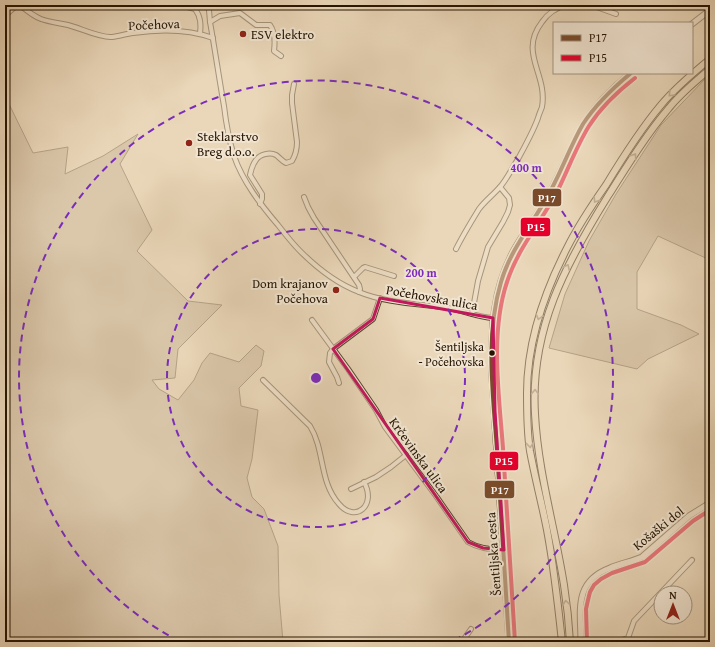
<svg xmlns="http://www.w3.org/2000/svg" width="715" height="647" font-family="'Gentium Book Plus',serif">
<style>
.green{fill:#c9b69a;stroke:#77654d}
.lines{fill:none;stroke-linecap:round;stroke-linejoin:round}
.minor-casing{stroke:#56452e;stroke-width:6}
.tertiary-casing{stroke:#56452e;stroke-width:7}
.trunk-casing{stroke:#251400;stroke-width:8}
.minor{stroke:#f1e5d2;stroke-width:4}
.tertiary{stroke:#f1e5d2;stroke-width:5}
.trunk{stroke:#ead7b9;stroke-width:6}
.bus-1-casing{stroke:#f1e5d2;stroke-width:7}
.bus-2-casing{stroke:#f1e5d2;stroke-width:7}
.bus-1{stroke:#7a4b2a;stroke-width:4}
.bus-2{stroke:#e4002b;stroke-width:4}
.oneway{stroke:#917f66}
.marked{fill:none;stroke:#c2185b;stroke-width:3;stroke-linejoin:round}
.ring{fill:none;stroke:#7b2cbf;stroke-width:2;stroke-dasharray:7 5}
.poi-dot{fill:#8f2418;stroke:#f1e5d2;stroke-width:1.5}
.bus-dot{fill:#251400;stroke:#f1e5d2;stroke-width:1.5}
.labels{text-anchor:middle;stroke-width:4;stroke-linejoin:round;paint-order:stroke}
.bus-label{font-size:12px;fill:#251400;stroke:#f1e5d2;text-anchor:end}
.street-label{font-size:13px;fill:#251400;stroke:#f1e5d2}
.poi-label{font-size:13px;fill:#251400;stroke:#f1e5d2;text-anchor:start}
.centre{fill:#7b2cbf;stroke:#f1e5d2;stroke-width:2}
.ring-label{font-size:12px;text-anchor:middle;font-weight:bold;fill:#7b2cbf;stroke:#f1e5d2;stroke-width:4;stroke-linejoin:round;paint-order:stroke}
.line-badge{stroke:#f1e5d2;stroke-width:1.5}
.badge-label{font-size:11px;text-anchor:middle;font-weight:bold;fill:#fff}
</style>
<rect width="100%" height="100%" fill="#ead7b9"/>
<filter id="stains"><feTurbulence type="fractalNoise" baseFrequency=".005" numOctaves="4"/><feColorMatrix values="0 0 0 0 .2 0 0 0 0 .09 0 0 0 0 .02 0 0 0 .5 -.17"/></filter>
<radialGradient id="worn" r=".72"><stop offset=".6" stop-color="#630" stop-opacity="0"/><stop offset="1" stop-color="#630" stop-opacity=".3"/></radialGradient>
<g class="green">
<path d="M710,76V260L658,236L637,272V309L681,325L699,334L648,359L637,369L549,348L565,294L589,241L616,194L661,125L704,80Z"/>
<path d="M5,100L8,102L33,153L68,147L65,174L103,156L138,134L120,164L152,230L137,251L188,301L222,305L178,349L175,378L152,380L159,389L178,400L194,380L202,363L210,353L239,362L256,345L264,351L261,366L239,388L241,406L258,410L252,459L247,478L252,497L264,509L278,546L279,595L283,642H5Z"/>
</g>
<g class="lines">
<g class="minor-casing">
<g id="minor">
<path d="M20,5C26,10 33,16 41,19C49,22 59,23 68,25C80,28 100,38 112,37C119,36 126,34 133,33C160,29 188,29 213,38"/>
<path d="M180,5L195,9C201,17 201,25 200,34"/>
<path d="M210,5L209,10L210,22C215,50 219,78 224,106C226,123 229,140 234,156C243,182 261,205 278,225C285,234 292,243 300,251C316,267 338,284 359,292C385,303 420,304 449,308C464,311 478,317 493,318"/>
<path d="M587,5L594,6L616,14"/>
<path d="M6,17L8,13L17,5"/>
<path d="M210,22L220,16L240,13L256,25H270C275,32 275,43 274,51L281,56"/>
<path d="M304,197L308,207L314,218L359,285L360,289L359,292"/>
<path d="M260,204L262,199V194L250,175C251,170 253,164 256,160C260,154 270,152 276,155C280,158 282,161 286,163L292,161C295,156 297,149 297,142L292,103V95L294,84"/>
<path d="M456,249C463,235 471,222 479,209C485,201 493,195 500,187C507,179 512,168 518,159C525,146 533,132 538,118C539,114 541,110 542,107C548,74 518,53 542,22C548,13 556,8 566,5"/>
<path d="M354,277L363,268L365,267L394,276"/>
<path d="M472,314L478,281L488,247L503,222L508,212L510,205L509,198L500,187"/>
<path d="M312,320L348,369L376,410L385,427L436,496L468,542C478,548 492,550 504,550"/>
<path d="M263,380L310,426C325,450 319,482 339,504C355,523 377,506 364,482"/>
<path d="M339,383L337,377L329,362L330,353L333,349L373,319L380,298"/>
<path d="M351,489L376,477L391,467L406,455"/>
<path d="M462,642L471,629"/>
<path d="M616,642L628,638L634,621L692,560"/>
</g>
</g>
<g class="tertiary-casing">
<g id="tertiary">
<path d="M692,24L710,10"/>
<path d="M509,642L492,376C491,331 492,290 514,250C524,232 537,216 547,198C560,174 570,149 583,125C596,104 612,88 631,73"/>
<path d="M581,642C581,611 573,582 610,568C621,563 631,562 642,557L689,516L710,503"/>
</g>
</g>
<g class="trunk-casing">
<g id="trunk">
<path d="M562,642C558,604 554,567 547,530C542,504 535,478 530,451C527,432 527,412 527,393C527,342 544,293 567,248C578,226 592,205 606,185C623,157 640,130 661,105C675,88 693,73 710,59"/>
<path d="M570,642C569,623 567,604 564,585C555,528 538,472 535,414C530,330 565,265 608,196C627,166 646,135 669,108C681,93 696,81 710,69"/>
</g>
</g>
<use href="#minor" class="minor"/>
<use href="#tertiary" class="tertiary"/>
<use href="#trunk" class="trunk"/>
<g class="bus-1-casing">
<path id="bus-1" d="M509,642C505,578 501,513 497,449C493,394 485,336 501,282C511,247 536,220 552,188C563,167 571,145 583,124C596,104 613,88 631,73"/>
</g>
<g class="bus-2-casing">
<g id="bus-2">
<path d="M515,642C511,577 507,512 503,448C499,394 490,333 507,282C518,248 541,222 557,192C568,170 576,147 589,126C601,107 617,92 635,78"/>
<path d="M587,642L586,609L588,600L590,592L594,585L601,579L612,573L645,562L693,521L710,510"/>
</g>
</g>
<use href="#bus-1" class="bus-1"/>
<use href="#bus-2" class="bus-2"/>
</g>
<defs><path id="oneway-chevron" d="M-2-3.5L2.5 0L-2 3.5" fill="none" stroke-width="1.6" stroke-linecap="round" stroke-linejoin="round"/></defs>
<g class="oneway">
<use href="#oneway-chevron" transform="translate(671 94) rotate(134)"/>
<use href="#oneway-chevron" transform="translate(634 156) rotate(-56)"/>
<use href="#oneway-chevron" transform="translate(596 200) rotate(122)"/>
<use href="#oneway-chevron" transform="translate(567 267) rotate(-64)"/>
<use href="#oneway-chevron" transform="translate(539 317) rotate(105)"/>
<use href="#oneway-chevron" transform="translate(535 392) rotate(-89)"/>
<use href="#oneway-chevron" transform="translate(530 445) rotate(84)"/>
<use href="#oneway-chevron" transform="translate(566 603) rotate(-97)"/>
</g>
<path d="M0 0H715V647H0ZM380,298L493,318L495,411L504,550L483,548L468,542L333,349L373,319Z" fill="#ead7b9" fill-opacity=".55" fill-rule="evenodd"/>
<path class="marked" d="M380,298L493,318L495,411L504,550L483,548L468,542L333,349L373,319Z"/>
<g class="ring">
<circle cx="316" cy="378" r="149"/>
<path d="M179 641A297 297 0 1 1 453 641"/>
</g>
<g class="poi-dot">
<circle cx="243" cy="34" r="4"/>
<circle cx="189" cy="143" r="4"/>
<circle cx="336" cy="290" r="4"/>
</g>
<circle class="bus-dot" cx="492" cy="353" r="3.5"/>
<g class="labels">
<g class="bus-label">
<text x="484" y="351">Šentiljska<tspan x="484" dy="15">- Počehovska</tspan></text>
</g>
<g class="street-label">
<text transform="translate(154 24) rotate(-2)" y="5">Počehova</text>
<text transform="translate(432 297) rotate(10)" y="5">Počehovska ulica</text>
<text transform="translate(419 455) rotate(54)" y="5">Krčevinska ulica</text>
<text transform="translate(658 528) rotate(-39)" y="5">Košaški dol</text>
<text transform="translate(493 554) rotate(-94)" y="5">Šentiljska cesta</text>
</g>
<g class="poi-label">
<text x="251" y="39">ESV elektro</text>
<text x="197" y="141">Steklarstvo<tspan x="197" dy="15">Breg d.o.o.</tspan></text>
<text x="328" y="288" text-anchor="end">Dom krajanov<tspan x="328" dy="15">Počehova</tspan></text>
</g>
</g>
<circle cx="316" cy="378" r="6" class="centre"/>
<g class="ring-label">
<text x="526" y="172">400 m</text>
<text x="421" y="277">200 m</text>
</g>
<g class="line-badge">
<rect x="532" y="188" width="30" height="19" rx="4" fill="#7a4b2a"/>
<rect x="520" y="217" width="31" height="20" rx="4" fill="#e4002b"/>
<rect x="489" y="451" width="30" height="20" rx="4" fill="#e4002b"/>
<rect x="484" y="480" width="31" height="19" rx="4" fill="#7a4b2a"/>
</g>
<g class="badge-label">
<text x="547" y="202">P17</text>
<text x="536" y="231">P15</text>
<text x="504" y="465">P15</text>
<text x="500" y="494">P17</text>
</g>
<rect width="715" height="647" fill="none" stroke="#ead7b9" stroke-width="20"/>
<rect x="6" y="6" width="703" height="635" fill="none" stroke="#251400" stroke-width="2"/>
<rect x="10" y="10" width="695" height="627" fill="none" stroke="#251400"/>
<rect x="553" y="22" width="140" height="52" fill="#f1e5d2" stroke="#9f917e"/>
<rect x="561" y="35" width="20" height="6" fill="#7a4b2a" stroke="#9f917e"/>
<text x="589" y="42" font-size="12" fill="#251400">P17</text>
<rect x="561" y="55" width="20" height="6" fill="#e4002b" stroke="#9f917e"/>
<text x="589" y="62" font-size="12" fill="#251400">P15</text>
<g transform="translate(673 605)"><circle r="19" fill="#f1e5d2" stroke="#9f917e"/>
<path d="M0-3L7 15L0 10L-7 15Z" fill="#8f2418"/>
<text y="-6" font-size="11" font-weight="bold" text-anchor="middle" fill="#251400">N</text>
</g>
<rect width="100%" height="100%" filter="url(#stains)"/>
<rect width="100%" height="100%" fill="url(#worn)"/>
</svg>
